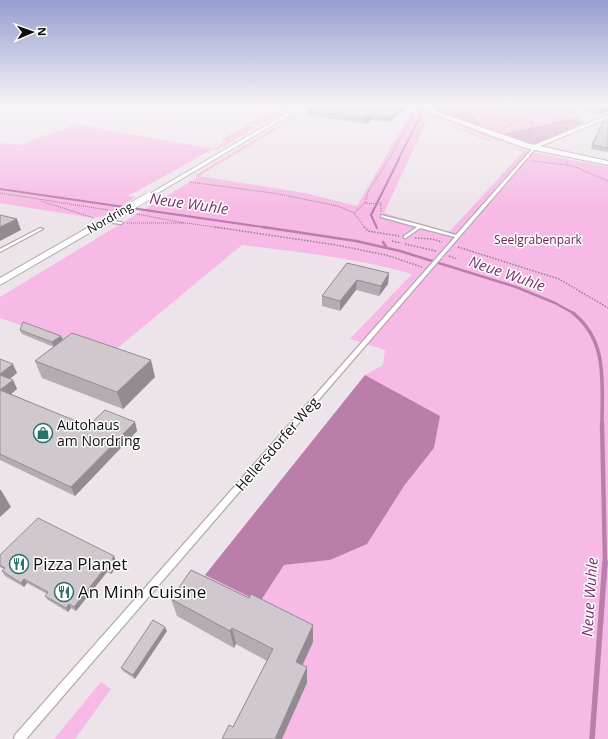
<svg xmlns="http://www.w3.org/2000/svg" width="608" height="739" font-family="'Open Sans',sans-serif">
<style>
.green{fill:#f7b9e5}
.forest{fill:#d698c5}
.water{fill:#ba7eaa}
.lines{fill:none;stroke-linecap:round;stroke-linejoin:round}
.stream-far5{stroke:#ba7eaa;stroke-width:1.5}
.stream-far4{stroke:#ba7eaa;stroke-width:2}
.stream-far3{stroke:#ba7eaa;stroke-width:2.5}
.stream-far2{stroke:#ba7eaa;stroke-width:3.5}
.stream-far1{stroke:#ba7eaa;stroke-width:4.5}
.stream{stroke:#ba7eaa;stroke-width:5.5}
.service-casing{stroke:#b2a9af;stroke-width:2.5}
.minor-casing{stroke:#b2a9af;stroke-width:2}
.tertiary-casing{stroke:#b2a9af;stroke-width:2}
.path-far1{stroke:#8c868a;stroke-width:1;stroke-dasharray:1 1;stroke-linecap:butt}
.path{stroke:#8c868a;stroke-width:1.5;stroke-dasharray:1.5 1.5;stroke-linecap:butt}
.service{fill:#fff;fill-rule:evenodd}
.minor{fill:#fff;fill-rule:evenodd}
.tertiary{fill:#fff;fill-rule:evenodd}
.minor-bridge-casing{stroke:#b2a9af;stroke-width:8;stroke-linecap:butt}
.minor-bridge{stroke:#fff;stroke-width:7}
.wall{fill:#b4acb1}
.shaded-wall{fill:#928c90}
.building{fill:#d1c8ce;stroke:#928c90}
.labels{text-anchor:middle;stroke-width:3;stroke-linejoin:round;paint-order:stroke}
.far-street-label{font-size:12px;fill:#100d0f;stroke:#fff}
.far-park-label{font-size:12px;fill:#6a215a;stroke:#fff}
.poi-label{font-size:14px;fill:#100d0f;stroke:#fff;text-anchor:start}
.street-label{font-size:14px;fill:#100d0f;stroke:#fff}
.water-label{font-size:15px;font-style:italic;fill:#7a3169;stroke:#fff}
.near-poi-label{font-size:17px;fill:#100d0f;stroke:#fff;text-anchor:start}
</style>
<rect width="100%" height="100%" fill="#ede4ea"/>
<g class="green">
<path d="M289,106H293L260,125L250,124L268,113H277Z"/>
<path d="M410,106L414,109L413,112L415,113L430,116L496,142L485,140L433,118H428L384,213L449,232L523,152L501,144L530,152L608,167V739H282L307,683L196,588L205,575L260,602L284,565L330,560L404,486L434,448L440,416L365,375L383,365L385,350L350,339L412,274C356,258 299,252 242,245L108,356L0,318V297L198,177L194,176L294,116H299L199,176L305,193L357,206L413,109Z"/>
<path d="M415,106H423L433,113L502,140L499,142L434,116L418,113L417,112L418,109Z"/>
<path d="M430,106H574L580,120L585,122L535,145L496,134Z"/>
<path d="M76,124L213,149L226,141L221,140L247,125L257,127L217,150L213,149L128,196L136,197L104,216L93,218L0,203V143L20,145Z"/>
<path d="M101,682L111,689L75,739H54Z"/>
</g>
<g class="forest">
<path d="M430,106H490L486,109L469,113C472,118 478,119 480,124L476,126L441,113Z"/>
<path d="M567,119L585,122L532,146L498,135L537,127Z"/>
</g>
<path class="water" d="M365,375L440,416L434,448L404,486L367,544L330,560L284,565L260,602L205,575Z"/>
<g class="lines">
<g class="stream-far5">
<path d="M422,113L423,110"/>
<path d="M398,160L421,115"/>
</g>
<g class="stream-far4">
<path d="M0,189L269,228"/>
<path d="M377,203L399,159"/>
<path d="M376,205L371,215L377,228"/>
</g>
<g class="stream-far3">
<path d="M263,227L356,241L400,251L516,287L555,303L575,314"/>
<path d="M383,242L386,247"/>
</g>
<path class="stream-far2" d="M573,313C608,341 602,382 602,424"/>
<path class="stream-far1" d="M602,423L605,563"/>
<path class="stream" d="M592,739L605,562"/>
<g class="service-casing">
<g id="service">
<path d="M534,147L536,148L26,739H14L15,735L455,237L420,228L406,238H404V236L417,227L381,217V215L421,225L456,235Z"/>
<path d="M104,220L121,222L123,223L121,224L105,222H104Z"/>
<path d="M40,228L43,229L0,252V249Z"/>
</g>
</g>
<g class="minor-casing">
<g id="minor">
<path d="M299,106H305L151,197L146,196Z"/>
<path d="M608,115V118L538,147L537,149L532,148L534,145Z"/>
<path d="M108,216H111L115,218L0,285V278Z"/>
</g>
</g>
<g class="tertiary-casing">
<path id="tertiary" d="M423,106H431L438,112L530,144L608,161V165L525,148L434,114Z"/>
</g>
<g class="path-far1">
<path d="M505,106L532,113L580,120"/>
<path d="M515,106L534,125L529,130L530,138"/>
<path d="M532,128L576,120"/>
<path d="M503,129L523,115"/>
<path d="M512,131L529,130"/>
<path d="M532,161L566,165"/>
<path d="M568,162L566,165L573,166L608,181"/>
<path d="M189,182L273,193L338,206L354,213L365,228"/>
<path d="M0,193L108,210"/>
<path d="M41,201L94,218"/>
<path d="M381,202V211"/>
<path d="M365,203L380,204"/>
<path d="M354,213L365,203L368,192L389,159L411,119L417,113"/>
<path d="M137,214L184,223"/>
<path d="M127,223H186L222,228"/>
</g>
<g class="path">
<path d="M215,227L336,245L386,255L422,267"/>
<path d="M364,227L368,231L399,236"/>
<path d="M415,238L432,239L442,242"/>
<path d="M392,241L401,243"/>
<path d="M405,244L436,251"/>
<path d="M458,247L559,279L608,308"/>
<path d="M449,256L457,259"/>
</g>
<use href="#service" class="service"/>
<use href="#minor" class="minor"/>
<use href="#tertiary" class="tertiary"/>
<g class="minor-bridge-casing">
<path id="minor-bridge" d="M111,218L149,196"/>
</g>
<use href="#minor-bridge" class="minor-bridge"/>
</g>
<g class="wall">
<path d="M312,106H408L389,122L371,120L365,124L307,115V110Z"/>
<path d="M573,106H608L600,114L573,107Z"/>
<path d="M608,122V152L591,149L592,145Z"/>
<path d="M347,263L389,273L388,284L379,296L356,290L340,311L322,306V296Z"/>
<path d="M20,330L61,336L63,340L155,377L123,409L42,378L35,361L54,347L22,334Z"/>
<path d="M0,359L17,373L9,379L13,380L17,389L11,394L88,426L135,422L137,431L75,496L0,460Z"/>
<path d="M0,555L114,556L118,566L111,574L107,572L76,611L71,608L68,612L48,600L45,596L47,594L27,583L24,587L5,576L2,571L4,569L0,567Z"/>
<path d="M171,599L313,642L302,665L307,667V683L233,727L267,661L236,644L234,648L177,616Z"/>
<path d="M167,631L135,679L123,671L121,668Z"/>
</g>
<g class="shaded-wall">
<path d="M402,106H408L389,122L390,117Z"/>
<path d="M608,107V112L600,114L602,109Z"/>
<path d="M371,114V120L365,124V118Z"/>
<path d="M17,219L21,230L0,241V227Z"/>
<path d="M389,273L388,284L379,296L381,286Z"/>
<path d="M357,280L356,290L340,311V301Z"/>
<path d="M61,336L63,340L54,347L52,342Z"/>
<path d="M151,360L155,377L123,409L117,392Z"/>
<path d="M13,364L17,373L3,384L0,378V374Z"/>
<path d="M13,380L17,389L5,399L0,390Z"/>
<path d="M135,422L137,431L75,496L71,487Z"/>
<path d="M0,490H1L11,507L0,517Z"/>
<path d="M114,556L116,561L114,563L112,559Z"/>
<path d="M116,561L118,566L111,574L109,570Z"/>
<path d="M105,568L107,572L76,611L74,607Z"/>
<path d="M24,579L27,583L24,587L21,583Z"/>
<path d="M69,604L71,608L68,612L66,608Z"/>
<path d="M313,625V642L297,677L296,662Z"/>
<path d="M165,627L167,631L135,679L133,675Z"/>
<path d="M232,628L236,644L234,648L230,631Z"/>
<path d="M307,667V683L282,739H275Z"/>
</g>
<g class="building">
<path d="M312,106H402L390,117L371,114L365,118L307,110Z"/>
<path d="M592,106H608V107L602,109Z"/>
<path d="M603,122H608V148L592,145Z"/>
<path d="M0,215L17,219L0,227Z"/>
<path d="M347,263L389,273L381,286L357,280L340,301L322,296Z"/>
<path d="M23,322L61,336L52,342L20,330Z"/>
<path d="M72,333L151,360L117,392L35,361Z"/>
<path d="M0,359L13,364L0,374Z"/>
<path d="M0,375L13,380L0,390L88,426L105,410L135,422L71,487L0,454Z"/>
<path d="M38,518L114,556L112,559L116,561L109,570L105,568L74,607L69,604L66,608L45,596L48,592L24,579L21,583L2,571L5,568L0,565V555Z"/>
<path d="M191,570L249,598L251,594L313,625L296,662L307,667L275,739H222L229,725L233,727L273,649L232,628L230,631L171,599Z"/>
<path d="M153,620L165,627L133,675L121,668Z"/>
</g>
<linearGradient id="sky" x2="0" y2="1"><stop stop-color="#959ecf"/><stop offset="0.5" stop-color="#f7f3f6"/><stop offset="1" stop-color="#f7f3f6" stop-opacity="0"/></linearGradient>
<rect width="608" height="210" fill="url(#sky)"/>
<defs>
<g id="shop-ring" transform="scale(1)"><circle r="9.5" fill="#fff" stroke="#29716b" stroke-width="1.5"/><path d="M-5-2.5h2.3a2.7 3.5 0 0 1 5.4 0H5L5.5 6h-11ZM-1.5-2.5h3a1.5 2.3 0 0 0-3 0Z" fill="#29716b"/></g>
<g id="restaurant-ring" transform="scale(1)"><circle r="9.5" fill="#fff" stroke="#29716b" stroke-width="1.5"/><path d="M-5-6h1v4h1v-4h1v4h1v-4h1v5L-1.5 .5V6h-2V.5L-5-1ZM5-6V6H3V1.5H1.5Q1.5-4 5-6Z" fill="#29716b"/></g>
</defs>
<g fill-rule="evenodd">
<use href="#shop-ring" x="43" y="433"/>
<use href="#restaurant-ring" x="19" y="564"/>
<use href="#restaurant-ring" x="64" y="592"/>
</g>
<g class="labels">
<g class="far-street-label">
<text transform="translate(110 218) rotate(-30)" y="4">Nordring</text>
</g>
<g class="far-park-label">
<text x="538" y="244">Seelgrabenpark</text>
</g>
<g class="poi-label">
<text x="57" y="430">Autohaus<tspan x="57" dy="16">am Nordring</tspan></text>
</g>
<g class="street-label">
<text transform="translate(277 444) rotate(-49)" y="5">Hellersdorfer Weg</text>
</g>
<g class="water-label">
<text transform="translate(189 204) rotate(8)" y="5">Neue Wuhle</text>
<text transform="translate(507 274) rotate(19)" y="5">Neue Wuhle</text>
<text transform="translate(590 597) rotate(-86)" y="5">Neue Wuhle</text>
</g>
<g class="near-poi-label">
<text x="33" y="570">Pizza Planet</text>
<text x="78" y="598">An Minh Cuisine</text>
</g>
</g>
<g transform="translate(32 32) rotate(88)" stroke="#ffffff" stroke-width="3" paint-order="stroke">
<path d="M0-3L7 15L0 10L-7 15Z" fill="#100d0f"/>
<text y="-6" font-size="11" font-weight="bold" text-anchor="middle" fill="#100d0f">N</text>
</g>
</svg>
